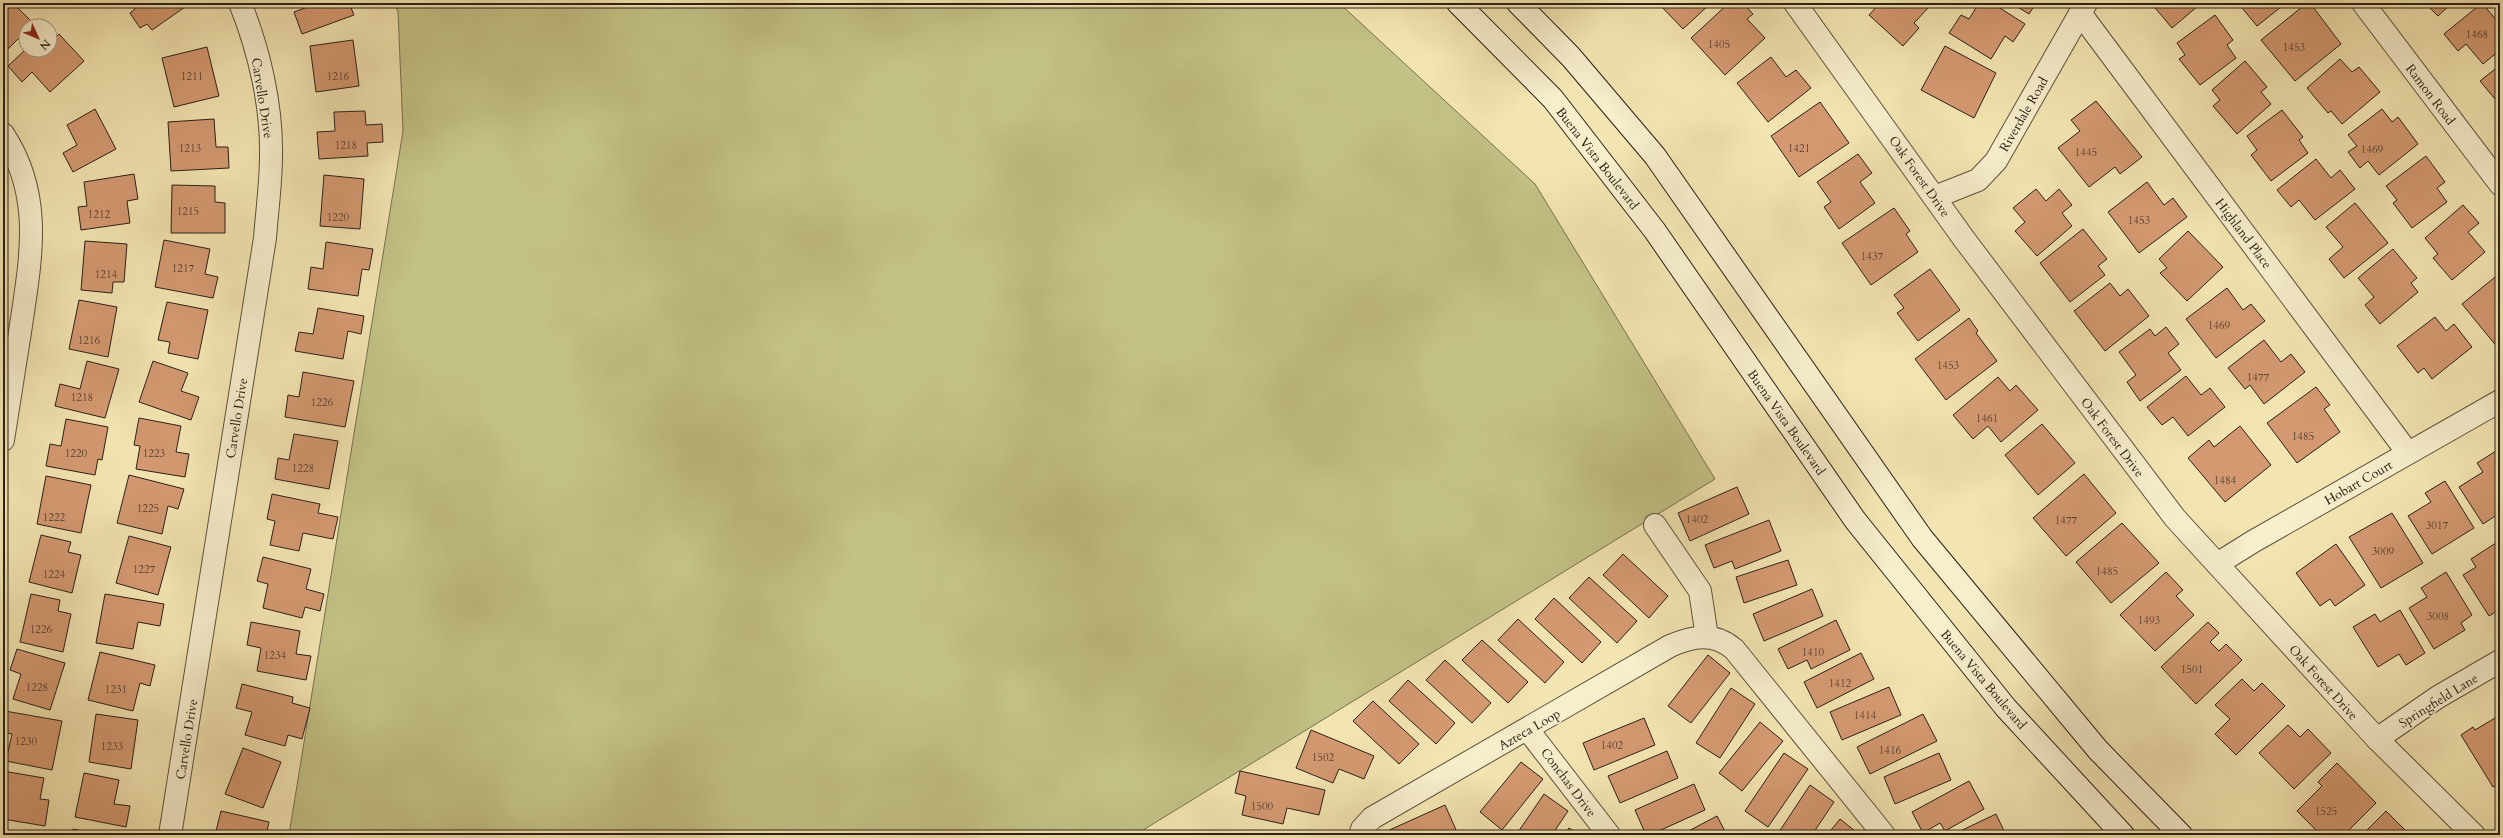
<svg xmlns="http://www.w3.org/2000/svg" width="2503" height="838" font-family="Cardo,serif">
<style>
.green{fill:#c3c286;stroke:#76714f}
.building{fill:#d49971;stroke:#2a2018}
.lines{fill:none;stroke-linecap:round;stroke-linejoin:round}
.street-casing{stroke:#5c513e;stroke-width:24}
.secondary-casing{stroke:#2a2018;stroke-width:24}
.street{stroke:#f7eecc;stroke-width:22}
.secondary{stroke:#f7eecc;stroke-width:22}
.labels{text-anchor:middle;stroke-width:3;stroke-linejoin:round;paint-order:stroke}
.number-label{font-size:11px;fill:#543e2e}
.street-label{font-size:13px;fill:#2a2018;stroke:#f7eecc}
</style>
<rect width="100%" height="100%" fill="#f3e5b1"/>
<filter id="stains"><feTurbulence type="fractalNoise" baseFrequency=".005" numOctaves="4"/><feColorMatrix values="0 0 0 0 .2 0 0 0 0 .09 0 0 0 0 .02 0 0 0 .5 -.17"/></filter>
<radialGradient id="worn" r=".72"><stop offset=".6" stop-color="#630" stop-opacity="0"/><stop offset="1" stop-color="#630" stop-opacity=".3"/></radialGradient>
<path class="green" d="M394,3H1339L1535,184L1715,479L1135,835H289L403,131L398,12Z"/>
<g class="building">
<path d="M3,3H13L34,24L26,26V31L3,54Z"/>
<path d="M134,3H182L185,7L152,30L147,24L140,28L130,13L137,7Z"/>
<path d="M303,3H349L354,15L302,34L294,12L305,8Z"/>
<path d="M1658,3H1711L1683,29Z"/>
<path d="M1729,3H1743L1753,14L1747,19L1765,38L1725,75L1691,38Z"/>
<path d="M1880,3H1927L1930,6L1914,23L1919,28L1903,46L1869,15Z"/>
<path d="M1979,3H1992L2025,24L2013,42L2005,36L1991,59L1949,33L1961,15L1969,19Z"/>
<path d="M2011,3H2036L2029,14Z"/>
<path d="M2151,3H2196L2198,6L2172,28Z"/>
<path d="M2238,3H2286L2257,26Z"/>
<path d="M2307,3H2310L2341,44L2295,81L2261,40Z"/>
<path d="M2425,3H2452L2438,16Z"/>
<path d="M2482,3L2497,21L2500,18V50L2483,64L2466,44L2458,51L2444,34Z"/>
<path d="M2215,15L2233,40L2227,45L2236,58L2200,85L2179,59L2185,55L2177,43Z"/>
<path d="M59,34L84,61L50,92L32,72L22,82L8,66L26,49L50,50V39L52,41Z"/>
<path d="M353,40L359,86L316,92L310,46Z"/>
<path d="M1945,46L1996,73L1974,118L1921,90Z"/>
<path d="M207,47L219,96L174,107L162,58Z"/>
<path d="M1771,57L1786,77L1796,70L1811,88L1768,122L1737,83Z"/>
<path d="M2340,59L2352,72L2359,67L2380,92L2342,124L2331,111L2328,113L2307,88Z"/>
<path d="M2245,61L2267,87L2261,92L2271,104L2237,134L2213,106L2220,100L2212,90Z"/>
<path d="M2500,65V99L2498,96L2495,99L2480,81Z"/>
<path d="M2096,101L2142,157L2120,174L2115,167L2089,187L2058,148L2080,131L2071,120Z"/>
<path d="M1820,102L1849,143L1799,177L1771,136Z"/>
<path d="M95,109L116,149L73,172L63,153L77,145L67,125Z"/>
<path d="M2382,109L2392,122L2398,117L2418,144L2379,175L2368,161L2360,168L2348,152L2357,146L2348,135Z"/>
<path d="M2282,110L2303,137L2299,140L2308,153L2271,181L2251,155L2257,150L2247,136Z"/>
<path d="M365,111L366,125L382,124L383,142L367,143L368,156L319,159L317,132L335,131L334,112Z"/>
<path d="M214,119L216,147H228L229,168L171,171L168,122Z"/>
<path d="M1858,154L1872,173L1860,182L1875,203L1839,229L1824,207L1831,202L1817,182Z"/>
<path d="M2426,156L2445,182L2437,188L2447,202L2412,228L2393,203L2397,200L2386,186Z"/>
<path d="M2316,159L2331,178L2340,170L2355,189L2315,220L2299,200L2291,207L2277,190Z"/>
<path d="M134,174L138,199L127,201L130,223L81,230L78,207L87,206L84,182Z"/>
<path d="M324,175L364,179L360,229L320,226Z"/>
<path d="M2147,182L2164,205L2173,198L2187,217L2139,253L2108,212Z"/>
<path d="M172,185L215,186V202L225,203V233H171Z"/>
<path d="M2036,189L2046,201L2059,189L2072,205L2062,213L2072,226L2037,256L2015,231L2025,222L2013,208Z"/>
<path d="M2355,203L2388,243L2344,278L2329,259L2343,247L2326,227Z"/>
<path d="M2463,205L2479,223L2468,232L2485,252L2452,280L2433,258L2438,254L2425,238Z"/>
<path d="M1894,208L1910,231L1906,234L1918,252L1871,285L1842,243Z"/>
<path d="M2083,229L2107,259L2098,266L2105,275L2070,302L2040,263Z"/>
<path d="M2188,231L2223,267L2187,301L2160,273L2167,268L2159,259Z"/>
<path d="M164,240L210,249L205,274L218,277L213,298L155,287Z"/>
<path d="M85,241L127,244L124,282H113L112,293L81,290Z"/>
<path d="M326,242L373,249L369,270L362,269L358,296L308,289L311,267L323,269Z"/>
<path d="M2393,249L2417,278L2411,283L2418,292L2380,324L2365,305L2374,297L2358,278Z"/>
<path d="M1930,269L1960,310L1918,341L1897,313L1904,308L1894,295Z"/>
<path d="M2500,273V347L2498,348L2462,304Z"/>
<path d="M2110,283L2120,296L2128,289L2149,316L2105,351L2074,311Z"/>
<path d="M2227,288L2243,310L2251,304L2265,321L2216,358L2186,319Z"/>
<path d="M79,300L117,307L108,357L69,349Z"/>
<path d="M167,302L208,310L198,359L168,353L170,342L158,340Z"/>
<path d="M318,308L364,316L361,334L348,331L343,359L295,351L299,332L313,334Z"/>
<path d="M2435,317L2446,331L2454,324L2472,347L2432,379L2424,368L2418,373L2397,346Z"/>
<path d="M1969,318L1978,331L1976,333L1997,361L1946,400L1915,359Z"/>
<path d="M2166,327L2179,344L2168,353L2181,370L2140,401L2127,382L2136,375L2119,352L2150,329L2155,336Z"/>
<path d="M2264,340L2281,362L2291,354L2305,372L2264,404L2250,385L2245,389L2228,368Z"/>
<path d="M87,361L119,369L105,418L55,406L60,384L80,389Z"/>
<path d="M153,361L188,373L181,391L199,397L191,420L139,402Z"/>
<path d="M303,372L354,381L345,427L285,417L288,395L299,397Z"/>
<path d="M2186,376L2201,395L2210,388L2225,407L2188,436L2173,417L2162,425L2147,407Z"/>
<path d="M1998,377L2010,391L2016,385L2038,410L2001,442L1988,426L1973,439L1953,415Z"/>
<path d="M2316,387L2330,405L2324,409L2340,432L2297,463L2267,423Z"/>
<path d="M139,418L181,426L176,452L189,454L185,477L136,469L140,446L134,445Z"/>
<path d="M66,419L108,427L102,460L98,459L95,475L46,466L50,444L61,446Z"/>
<path d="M2042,424L2075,463L2038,495L2005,455Z"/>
<path d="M2240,426L2271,465L2225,502L2188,458L2209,440L2214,447Z"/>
<path d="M294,434L338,441L329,489L275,479L278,458L289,460Z"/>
<path d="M2496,451L2500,457V513L2483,524L2459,487L2483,472L2477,463Z"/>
<path d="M2084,474L2116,513L2066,556L2033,518Z"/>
<path d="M129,475L184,489L178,509L168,506L162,534L117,523Z"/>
<path d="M46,476L91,485L81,533L37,524Z"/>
<path d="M2445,481L2474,528L2432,554L2408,516L2431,502L2425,493Z"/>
<path d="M1737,487L1749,514L1690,541L1678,513Z"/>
<path d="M272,494L320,504L318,513L338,517L333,539L303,533L299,551L270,545L275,521L267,519Z"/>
<path d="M2392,513L2423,563L2381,588L2349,537Z"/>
<path d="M1769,520L1781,551L1735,569L1732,561L1714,568L1705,545Z"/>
<path d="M2122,523L2159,563L2111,603L2076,562Z"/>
<path d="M41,535L71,542L68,552L81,555L72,593L29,582Z"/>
<path d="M129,536L171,547L158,595L116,583Z"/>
<path d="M2499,541L2500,609L2489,616L2463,575L2476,567L2471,559Z"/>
<path d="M2336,544L2365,585L2335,606L2330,599L2320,606L2296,573Z"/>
<path d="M1623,554L1668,596L1649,618L1603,575Z"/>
<path d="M263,557L311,569L306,589L324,594L320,611L305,607L302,618L263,608L268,584L257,581Z"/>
<path d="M1788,560L1797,585L1744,603L1736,577Z"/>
<path d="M2166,572L2183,590L2176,596L2194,615L2155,651L2120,615Z"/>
<path d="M2446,572L2472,615L2461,623L2465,630L2434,649L2409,608L2427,597L2421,588Z"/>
<path d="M1589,577L1637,621L1617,643L1569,598Z"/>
<path d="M1812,589L1823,616L1764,641L1753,614Z"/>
<path d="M31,594L60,600L58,611L71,614L63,652L20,642Z"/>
<path d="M105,594L164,604L160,626L138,622L133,649L96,643Z"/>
<path d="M1554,598L1601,642L1582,663L1535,619Z"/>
<path d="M2400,610L2425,653L2406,665L2399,654L2378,667L2353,627L2375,614L2380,622Z"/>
<path d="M1518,619L1564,662L1545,683L1498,640Z"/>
<path d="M1836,620L1850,650L1811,669L1807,660L1788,669L1778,649Z"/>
<path d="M251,622L300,631L296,654L311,656L306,680L257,671L261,648L247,645Z"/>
<path d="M2208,622L2219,633L2210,642L2219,651L2226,644L2242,660L2196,704L2161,667Z"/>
<path d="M1482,640L1528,682L1508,703L1462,660Z"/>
<path d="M17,649L65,663L50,710L13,699L21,674L10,670Z"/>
<path d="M100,652L155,665L150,686L140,683L133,711L88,700Z"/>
<path d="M1861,653L1874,679L1817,708L1804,682Z"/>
<path d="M1708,655L1730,673L1691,723L1668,706Z"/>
<path d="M1445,660L1491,703L1472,723L1426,680Z"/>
<path d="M2242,679L2254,691L2262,683L2285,706L2236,755L2215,734L2230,719L2215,705Z"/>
<path d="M1408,680L1455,723L1436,744L1389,701Z"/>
<path d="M242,684L293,697L292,703L310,708L302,739L288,735L285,746L245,735L252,712L236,708Z"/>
<path d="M1889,687L1901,715L1842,740L1830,712Z"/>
<path d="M1731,688L1755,704L1720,758L1696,743Z"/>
<path d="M1373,701L1419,744L1399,764L1353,721Z"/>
<path d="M5,711L62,721L52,770L6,761L12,734L3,732Z"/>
<path d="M96,714L138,720L131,769L89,762Z"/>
<path d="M1923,714L1937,741L1870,774L1857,747Z"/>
<path d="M2500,715V783L2493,787L2461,735L2473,727L2475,730Z"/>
<path d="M1644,718L1655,745L1594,770L1583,743Z"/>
<path d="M1760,722L1783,741L1742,791L1719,773Z"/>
<path d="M2288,725L2300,737L2308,729L2331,753L2294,789L2259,753Z"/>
<path d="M1311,730L1374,756L1364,779L1339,769L1333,783L1296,768Z"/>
<path d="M243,748L281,762L263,808L225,794Z"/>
<path d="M1667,751L1678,778L1620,803L1608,776Z"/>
<path d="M1784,753L1808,769L1768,827L1745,811Z"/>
<path d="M1939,753L1951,780L1895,804L1884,777Z"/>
<path d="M1521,762L1543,779L1502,830L1480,812Z"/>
<path d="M2337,763L2376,803L2344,835H2321L2297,811L2322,786L2318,782Z"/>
<path d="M3,771L44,778L40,799L49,800L45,826L3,819L5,793H3Z"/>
<path d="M1240,771L1325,790L1319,815L1287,808L1283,824L1242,815L1246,796L1235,793Z"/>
<path d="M84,773L119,780L114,804L130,806L126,827L75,817Z"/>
<path d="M1969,781L1984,809L1945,831L1940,823L1923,833L1912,812Z"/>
<path d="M1694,784L1705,810L1650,835H1646L1635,810Z"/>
<path d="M1810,785L1834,802L1812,835H1777Z"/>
<path d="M1544,794L1568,811L1552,835H1516Z"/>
<path d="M1445,805L1457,832L1451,835H1386L1385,832Z"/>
<path d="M221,811L269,822L266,835H215Z"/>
<path d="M2386,811L2410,835H2362Z"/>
<path d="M1996,814L2006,835H1952Z"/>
<path d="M1717,816L1727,835H1681Z"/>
<path d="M1840,819L1860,835H1827Z"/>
<path d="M1569,828L1580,835H1564Z"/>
<path d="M73,829L101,835H72Z"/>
</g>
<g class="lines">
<g class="street-casing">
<g id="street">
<path d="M1795,3L1964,239L2175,518L2377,739L2474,835"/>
<path d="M2363,3L2500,184"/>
<path d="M2080,13L2408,453"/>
<path d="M3,134C45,197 30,262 20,332C14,368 9,404 3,440"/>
<path d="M1935,197L1978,180L1996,161L2086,3"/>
<path d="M1655,525L1700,591L1707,637"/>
<path d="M2217,564L2254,541L2500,401"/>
<path d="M1528,730L1609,835"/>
<path d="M2377,739L2438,697L2500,661"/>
<path d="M170,835L265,238C267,211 271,183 271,156C272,105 259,50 240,3"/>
<path d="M1360,835L1362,829L1372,818L1670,646C1693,636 1713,632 1734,649L1884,835"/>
</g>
</g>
<g class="secondary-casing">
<g id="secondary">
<path d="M1458,3L1553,99L1655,231L1855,520L2006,708L2123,835"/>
<path d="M1518,3L1571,57L1655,156L1922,538L2098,750L2181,835"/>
</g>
</g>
<use href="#street" class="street"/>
<use href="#secondary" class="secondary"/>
</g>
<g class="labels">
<g class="number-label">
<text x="2477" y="38">1468</text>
<text x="1719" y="48">1405</text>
<text x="2294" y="51">1453</text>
<text x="192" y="80">1211</text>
<text x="338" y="80">1216</text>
<text x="346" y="149">1218</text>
<text x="190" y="152">1213</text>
<text x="1799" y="152">1421</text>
<text x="2372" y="153">1469</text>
<text x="2086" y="156">1445</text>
<text x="188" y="215">1215</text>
<text x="99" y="218">1212</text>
<text x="338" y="221">1220</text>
<text x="2139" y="224">1453</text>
<text x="1872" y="260">1437</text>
<text x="183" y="272">1217</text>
<text x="106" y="278">1214</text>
<text x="2219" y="329">1469</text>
<text x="89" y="344">1216</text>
<text x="1948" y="369">1453</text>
<text x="2258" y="381">1477</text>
<text x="82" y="401">1218</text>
<text x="322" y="406">1226</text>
<text x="1987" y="422">1461</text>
<text x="2303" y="440">1485</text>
<text x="76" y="457">1220</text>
<text x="154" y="457">1223</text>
<text x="303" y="472">1228</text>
<text x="2225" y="484">1484</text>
<text x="148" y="512">1225</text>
<text x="54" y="521">1222</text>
<text x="1697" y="523">1402</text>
<text x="2066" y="524">1477</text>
<text x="2437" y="529">3017</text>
<text x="2383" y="555">3009</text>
<text x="144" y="573">1227</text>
<text x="2107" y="575">1485</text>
<text x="54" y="578">1224</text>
<text x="2438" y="620">3008</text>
<text x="2149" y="624">1493</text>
<text x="41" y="633">1226</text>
<text x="1813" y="656">1410</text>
<text x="275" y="659">1234</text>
<text x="2192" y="673">1501</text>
<text x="1840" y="687">1412</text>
<text x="37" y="691">1228</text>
<text x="116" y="693">1231</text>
<text x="1865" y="719">1414</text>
<text x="26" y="745">1230</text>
<text x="1612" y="749">1402</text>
<text x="112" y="750">1233</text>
<text x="1890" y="754">1416</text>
<text x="1323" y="761">1502</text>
<text x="1262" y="810">1500</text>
<text x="2326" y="815">1525</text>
</g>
<g class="street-label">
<text transform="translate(2431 94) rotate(53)" y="5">Ramon Road</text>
<text transform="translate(263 98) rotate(81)" y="5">Carvello Drive</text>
<text transform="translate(2023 114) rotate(-60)" y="5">Riverdale Road</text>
<text transform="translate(1598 158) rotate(52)" y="5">Buena Vista Boulevard</text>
<text transform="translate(1920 176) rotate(55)" y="5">Oak Forest Drive</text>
<text transform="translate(2244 233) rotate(53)" y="5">Highland Place</text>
<text transform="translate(236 418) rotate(-81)" y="5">Carvello Drive</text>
<text transform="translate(1787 422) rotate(55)" y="5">Buena Vista Boulevard</text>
<text transform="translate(2113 437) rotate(53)" y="5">Oak Forest Drive</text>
<text transform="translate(2358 482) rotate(-30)" y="5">Hobart Court</text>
<text transform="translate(1984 679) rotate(50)" y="5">Buena Vista Boulevard</text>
<text transform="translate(2324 682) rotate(48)" y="5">Oak Forest Drive</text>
<text transform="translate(2438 700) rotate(-32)" y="5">Springfield Lane</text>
<text transform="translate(1529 729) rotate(-30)" y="5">Azteca Loop</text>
<text transform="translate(186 739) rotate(-81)" y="5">Carvello Drive</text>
<text transform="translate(1569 782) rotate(53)" y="5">Conchas Drive</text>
</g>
</g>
<rect width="2503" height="838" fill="none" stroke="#f3e5b1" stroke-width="16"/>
<rect x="4" y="4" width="2495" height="830" fill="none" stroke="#2a2018" stroke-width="2"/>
<rect x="8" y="8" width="2487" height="822" fill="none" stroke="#2a2018"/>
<g transform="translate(38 38) rotate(134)"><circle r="19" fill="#f7eecc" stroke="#a59c84"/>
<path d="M0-3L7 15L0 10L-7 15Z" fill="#8f2418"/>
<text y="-6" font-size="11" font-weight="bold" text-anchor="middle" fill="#2a2018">N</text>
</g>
<rect width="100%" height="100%" filter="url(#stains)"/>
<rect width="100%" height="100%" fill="url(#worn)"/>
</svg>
